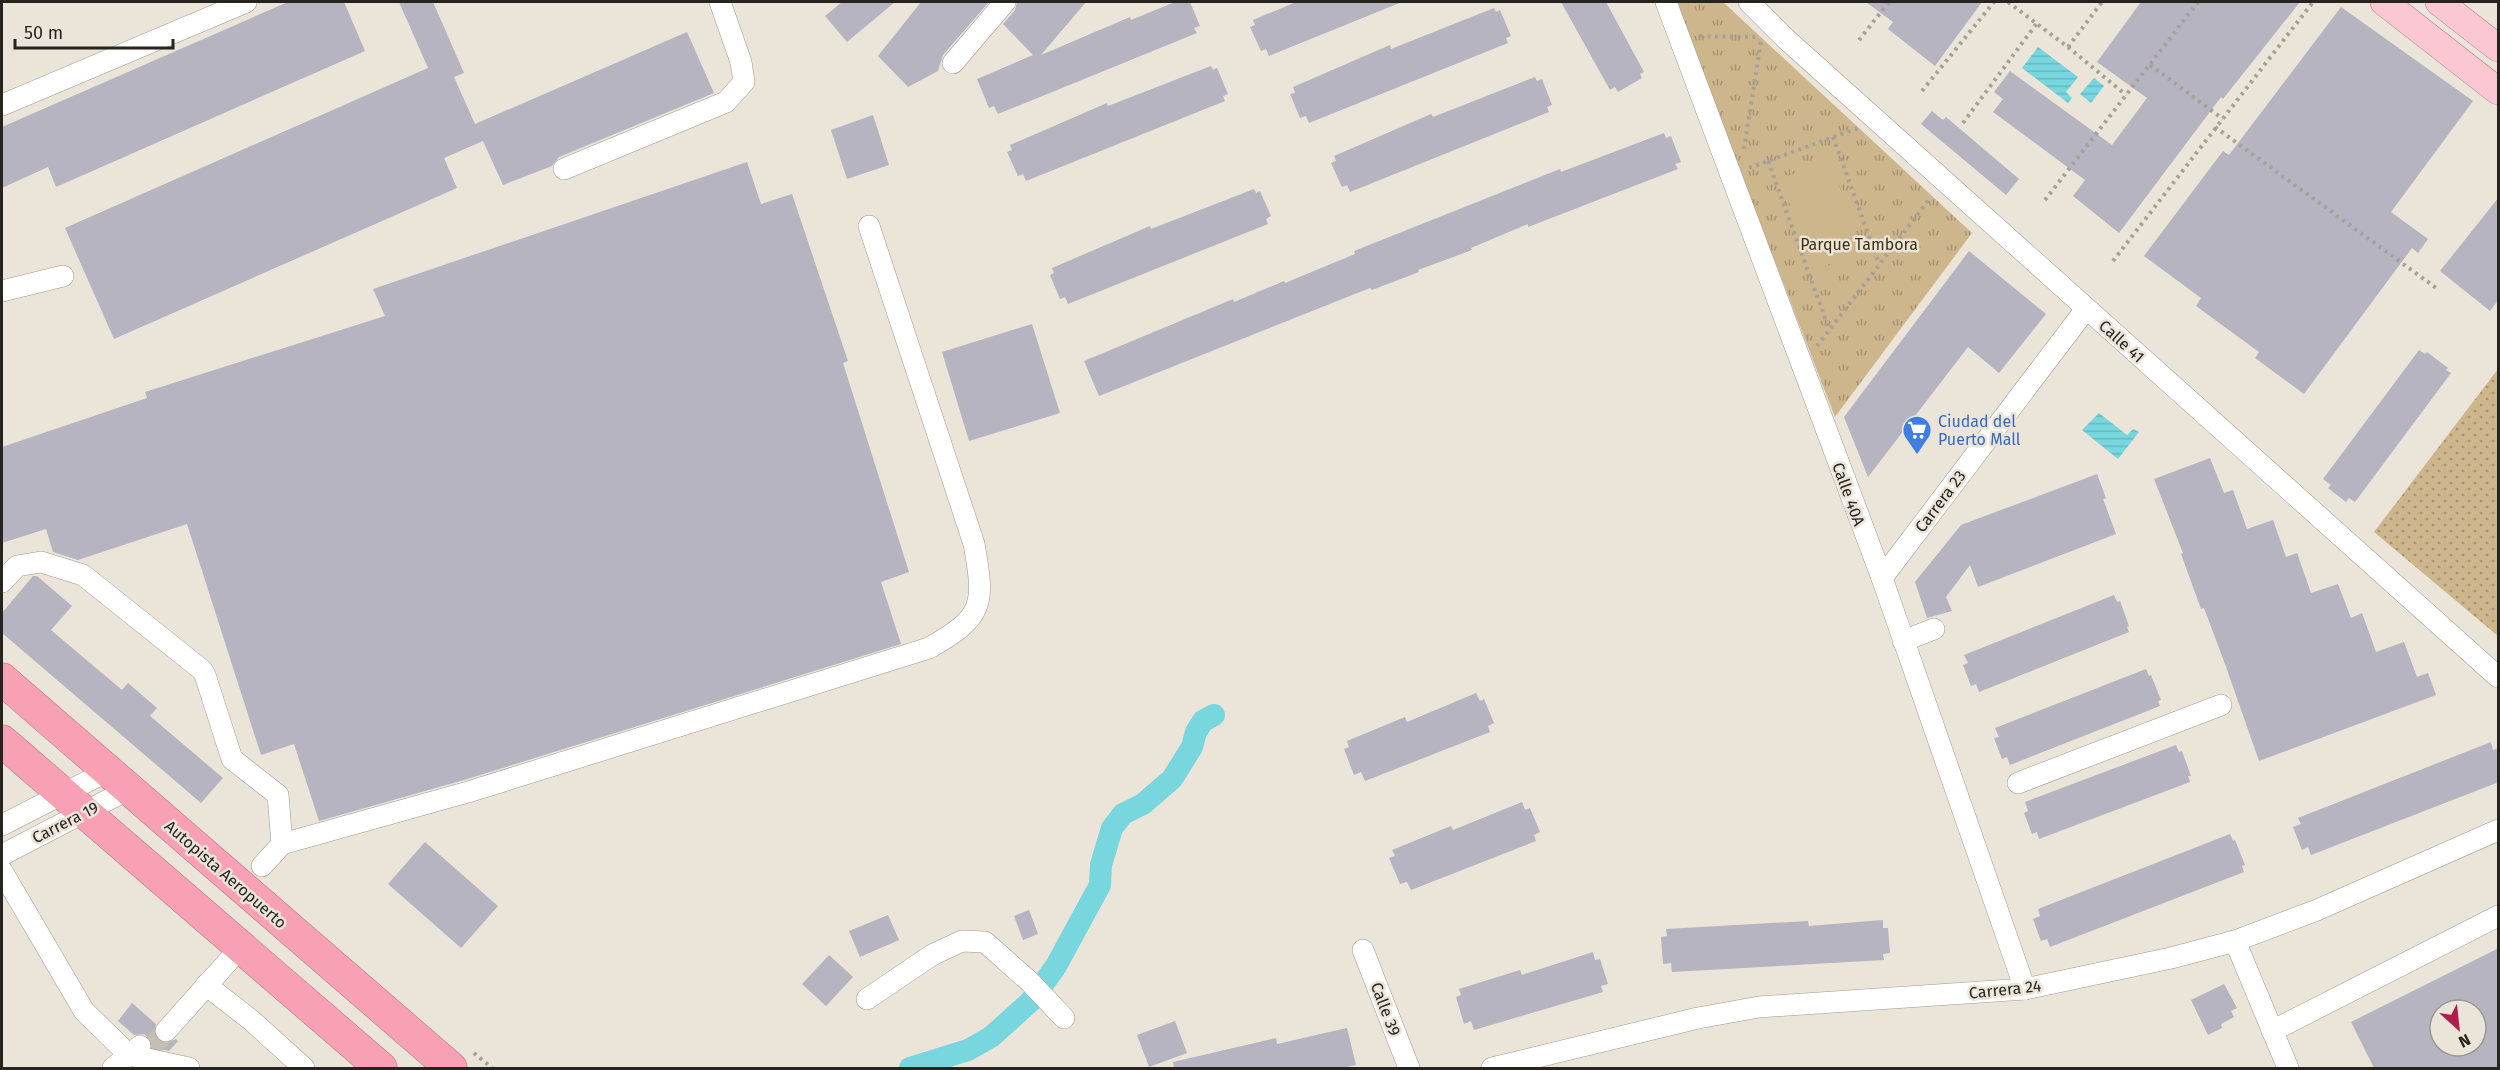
<svg xmlns="http://www.w3.org/2000/svg" width="2500" height="1070" font-family="'Fira Sans',sans-serif">
<style>
.grass{fill:url(#grass-dots)}
.park{fill:url(#park-tufts)}
.pitch{fill:#cdb58c}
.water{fill:url(#water-rules)}
.lines{fill:none;stroke-linecap:round;stroke-linejoin:round}
.canal{stroke:#78d6de;stroke-width:22}
.building{fill:#b5b4c0;fill-rule:evenodd}
.minor-tunnel{stroke:#c4beb3;stroke-width:21;stroke-dasharray:21 10;stroke-linecap:butt}
.minor-casing{stroke:#a09a8f;stroke-width:22}
.major-casing{stroke:#af7580;stroke-width:28}
.highway-casing{stroke:#af7580;stroke-width:33}
.path{stroke:#a6a197;stroke-width:4;stroke-dasharray:3 4.5;stroke-linecap:butt}
.minor{stroke:#fff;stroke-width:21}
.major{stroke:#fbc7d2;stroke-width:27}
.highway{stroke:#f8a1b4;stroke-width:32}
.labels{text-anchor:middle;stroke-width:5;stroke-linejoin:round;paint-order:stroke}
.park-label{font-size:16px;fill:#3f3014;stroke:#ebe4d8}
.street-label{font-size:16px;fill:#272420;stroke:#ebe4d8}
.shop-label{font-size:16px;fill:#366cbe;stroke:#ebe4d8;text-anchor:start}
</style>
<defs>
<pattern id="grass-dots" width="8" height="8" patternUnits="userSpaceOnUse" patternTransform="scale(1.5)"><rect width="8" height="8" fill="#cdb58c"/><path d="M2 2h.1M6 6h.1" fill="none" stroke="#a69372" stroke-width="1.8" stroke-linecap="round"/></pattern>
<pattern id="park-tufts" width="24" height="20" patternUnits="userSpaceOnUse" patternTransform="scale(1.5)"><rect width="24" height="20" fill="#cdb58c"/><path d="M3 7l-1-3M5 7V3M7 7l1-3M15 17l-1-3M17 17v-4M19 17l1-3" fill="none" stroke="#a69372"/></pattern>
<pattern id="water-rules" width="6" height="5" patternUnits="userSpaceOnUse" patternTransform="scale(1.5)"><rect width="6" height="5" fill="#78d6de"/><path d="M0 2.5h6" fill="none" stroke="#68b8be"/></pattern>
</defs>
<rect width="100%" height="100%" fill="#ebe4d8"/>
<path class="grass" d="M2498,369V636L2374,532Z"/>
<path class="park" d="M1678,2H1723L1972,233L1835,417L1688,36Z"/>
<path class="pitch" d="M1831,161L1862,253L1812,270L1781,178Z"/>
<g class="water">
<path d="M2038,47L2078,77L2066,92L2072,98L2068,103L2022,68Z"/>
<path d="M2094,78L2104,86L2091,103L2080,94Z"/>
<path d="M2099,413L2127,435L2133,429L2139,432L2118,459L2082,430Z"/>
</g>
<g class="lines">
<path class="canal" d="M910,1068L968,1050L991,1037L1031,1001L1056,966L1100,885L1101,865L1112,828L1123,814L1143,804L1172,779L1192,747L1196,732L1203,721L1214,715"/>
</g>
<g class="building">
<path d="M288,2H344L365,51L56,187L48,167L2,188V127Z"/>
<path d="M399,2H433L464,73L454,77L475,124L687,32L714,93L559,157L552,166L503,185L483,141L444,158L457,188L114,339L65,228L428,68Z"/>
<path d="M842,2H895L847,42L825,16Z"/>
<path d="M921,2H989L943,55L938,71L908,87L878,56Z"/>
<path d="M1017,2H1086L1041,55L1130,17L1131,20L1175,2H1190L1200,26L1194,28L1197,33L998,114L994,106L989,108L977,79L1033,55L1003,24L1015,10Z"/>
<path d="M1296,2H1402L1269,56L1266,49L1261,51L1250,27L1255,25L1253,20Z"/>
<path d="M1561,2H1606L1644,72L1640,74L1642,78L1618,92L1615,87L1610,90Z"/>
<path d="M1866,2H1982L1935,66L1888,29L1893,22Z"/>
<path d="M2141,2H2300L2223,99L2221,97L2119,233L2073,196L2085,180L1993,112L2003,99L1994,92L2010,71L2112,145L2147,98L2097,62Z"/>
<path d="M2341,7L2473,101L2391,212L2428,239L2418,253L2412,248L2304,394L2255,358L2259,352L2196,306L2201,298L2144,256L2223,151L2229,155Z"/>
<path d="M1494,8L1496,12L1500,10L1511,36L1506,38L1508,43L1309,123L1306,116L1300,118L1290,94L1295,93L1293,87L1390,45L1391,49Z"/>
<path d="M1211,66L1213,70L1217,68L1228,94L1223,96L1225,101L1026,181L1023,174L1018,176L1007,152L1012,150L1010,145L1107,103L1108,106Z"/>
<path d="M1535,77L1537,81L1542,79L1552,105L1547,107L1549,112L1350,192L1347,185L1342,187L1331,163L1336,161L1334,156L1431,114L1433,117Z"/>
<path d="M1932,111L1943,120L1946,117L2019,179L2006,195L1921,124Z"/>
<path d="M873,115L889,165L847,179L831,130Z"/>
<path d="M1664,133L1666,138L1671,136L1681,162L1675,164L1678,169L1528,227V224L1471,248L1472,250L1418,270L1419,272L1372,290L1370,288L1099,396L1084,361L1233,299L1234,302L1284,281L1285,283L1355,254L1354,251L1560,169L1561,172Z"/>
<path d="M747,162L761,204L792,194L848,361L843,363L909,572L881,582L901,644L464,780L319,821L294,744L261,755L187,524L78,560L53,552L46,529L2,543V447L147,398L145,392L385,316L373,289Z"/>
<path d="M1254,189L1256,193L1260,191L1271,216L1266,219L1268,224L1068,304L1065,297L1060,299L1050,275L1054,273L1052,268L1150,226L1151,229Z"/>
<path d="M2499,197V299L2490,311L2440,271Z"/>
<path d="M1969,251L2046,314L1999,373L1968,347L1868,477L1844,417Z"/>
<path d="M1032,324L1060,413L969,441L942,352Z"/>
<path d="M2419,350L2425,354L2427,352L2448,368L2446,370L2451,373L2355,502L2349,498L2346,502L2328,488L2331,485L2323,479Z"/>
<path d="M2210,458L2224,493L2233,490L2247,529L2273,520L2286,557L2297,553L2311,593L2338,584L2351,618L2362,613L2376,652L2404,642L2417,677L2428,673L2436,695L2259,761L2225,664L2204,608L2201,609L2181,554L2183,553L2154,479Z"/>
<path d="M2097,474L2106,498L2103,499L2116,534L1978,587L1970,565L1946,597L1952,611L1927,618L1915,582L1961,525Z"/>
<path d="M33,576H37L72,606L51,630L122,690L128,683L157,708L150,716L223,778L201,803L2,633V613Z"/>
<path d="M2114,595L2117,602L2120,601L2129,626L2127,627L2129,632L1979,692L1976,684L1971,686L1963,665L1968,663L1964,655Z"/>
<path d="M2146,669L2149,676L2151,675L2161,700L2158,701L2160,706L2010,765L2007,757L2002,759L1994,738L1999,737L1995,728Z"/>
<path d="M1476,693L1480,701L1484,699L1494,723L1488,726L1490,732L1365,781L1361,772L1354,775L1344,749L1349,747L1347,741L1405,717L1407,722Z"/>
<path d="M2491,742L2493,750L2499,748V782L2311,855L2308,847L2302,850L2293,827L2301,824L2298,818Z"/>
<path d="M2176,745L2179,752L2182,751L2191,776H2188L2190,782L2039,839L2037,832L2032,834L2024,813L2028,811L2025,802Z"/>
<path d="M1522,802L1525,810L1530,808L1540,832L1534,835L1536,841L1411,890L1407,882L1400,884L1389,858L1395,856L1392,850L1451,826L1453,830Z"/>
<path d="M2230,834L2233,841L2235,840L2245,865L2242,866L2244,872L2050,947L2047,939L2041,941L2033,919L2040,916L2038,909Z"/>
<path d="M425,842L498,906L461,948L388,884Z"/>
<path d="M1029,910L1038,934L1023,940L1014,916Z"/>
<path d="M888,915L899,940L860,957L849,931Z"/>
<path d="M1883,920V928H1888L1890,953L1883,954L1884,960L1672,972L1671,963L1663,964L1661,937L1667,936L1666,929L1808,921L1809,926Z"/>
<path d="M2499,948V1068H2374L2351,1022ZM2440,1010H2476V1046H2440Z"/>
<path d="M1593,952L1595,960L1600,959L1608,984L1601,986L1603,992L1474,1030L1471,1021L1464,1024L1456,997L1461,995L1459,989L1520,970L1522,975Z"/>
<path d="M829,955L853,977L826,1006L802,984Z"/>
<path d="M2224,984L2237,1008L2231,1011L2234,1017L2221,1024L2222,1028L2208,1035L2191,1000Z"/>
<path d="M132,1003L156,1024L154,1034L158,1041L164,1044L176,1039L178,1041L169,1051L152,1047L149,1038L144,1034L134,1035L118,1021Z"/>
<path d="M1175,1021L1187,1053L1149,1067L1137,1035Z"/>
<path d="M1347,1028L1356,1065L1341,1068H1174L1173,1062L1276,1038L1277,1044Z"/>
</g>
<g class="lines">
<path class="minor-tunnel" d="M150,1049L166,1031"/>
<g class="minor-casing">
<g id="minor">
<path d="M1666,2L1882,578L2025,989"/>
<path d="M1749,2L1786,39L2498,677"/>
<path d="M953,63L1005,2"/>
<path d="M2,105L246,2"/>
<path d="M564,169L726,102L744,82L741,62L720,2"/>
<path d="M2,291L63,276"/>
<path d="M1882,578L2086,309"/>
<path d="M2,582L17,566L41,562L83,575L202,670L205,675L232,759L278,795L282,844L262,866"/>
<path d="M1903,641L1934,629"/>
<path d="M2018,783L2221,705"/>
<path d="M2,825L108,771"/>
<path d="M282,844L468,792L929,648C984,617 985,605 974,544L869,226"/>
<path d="M2,855L129,789"/>
<path d="M2,871L84,1011L129,1055L189,1068"/>
<path d="M2235,941L2288,1068"/>
<path d="M1363,950L1409,1068"/>
<path d="M206,985L251,1020L304,1068"/>
<path d="M867,999L932,955L962,941L985,942L1030,982L1064,1018"/>
<path d="M166,1031L241,947"/>
<path d="M2272,1031L2498,916"/>
<path d="M113,1068L140,1046"/>
<path d="M1492,1068L1698,1018L1759,1007L2025,989L2171,958L2235,941L2317,910L2498,830"/>
</g>
</g>
<g class="major-casing">
<g id="major">
<path d="M2384,2L2498,91"/>
<path d="M2439,2L2498,48"/>
</g>
</g>
<g class="highway-casing">
<g id="highway">
<path d="M2,679L451,1068"/>
<path d="M2,741L381,1068"/>
</g>
</g>
<g class="path">
<path d="M2008,2L2068,47L2126,95"/>
<path d="M1700,36L1756,37"/>
<path d="M1859,40L1889,2"/>
<path d="M2068,47L2102,2"/>
<path d="M2150,65L2223,119"/>
<path d="M1922,91L1994,2"/>
<path d="M1963,123L2037,23"/>
<path d="M2215,127L2439,290"/>
<path d="M1833,137L1879,264"/>
<path d="M1744,149L1761,41"/>
<path d="M1768,161L1829,329"/>
<path d="M1749,168L1858,128"/>
<path d="M2045,200L2198,2"/>
<path d="M2113,261L2313,2"/>
<path d="M1817,346L1931,197"/>
<path d="M474,1053L492,1068"/>
</g>
<use href="#minor" class="minor"/>
<use href="#major" class="major"/>
<use href="#highway" class="highway"/>
</g>
<defs>
<g id="supermarket-pin" transform="scale(1.5)"><path d="M0 17L-7.5 6A9.5 9.5 0 1 1 7.5 6Z" fill="#3f7fe0" stroke="#ebe4d8"/><path d="M-6-5.5h2.5l.6 2H6L4.5 2H-2.5L-4.4-4H-6ZM-1.5 3.2a1.3 1.3 0 1 0 .1 0ZM3 3.2a1.3 1.3 0 1 0 .1 0Z" fill="#fff"/></g>
</defs>
<g fill-rule="evenodd">
<use href="#supermarket-pin" x="1917" y="430"/>
</g>
<g class="labels">
<g class="park-label">
<text x="1859" y="250">Parque Tambora</text>
</g>
<g class="street-label">
<text transform="translate(2122 341) rotate(42)" y="6">Calle 41</text>
<text transform="translate(1849 494) rotate(70)" y="6">Calle 40A</text>
<text transform="translate(1940 501) rotate(-53)" y="6">Carrera 23</text>
<text transform="translate(65 822) rotate(-27)" y="6">Carrera 19</text>
<text transform="translate(226 874) rotate(41)" y="6">Autopista Aeropuerto</text>
<text transform="translate(2005 989) rotate(-6)" y="6">Carrera 24</text>
<text transform="translate(1386 1009) rotate(69)" y="6">Calle 39</text>
</g>
<g class="shop-label">
<text x="1938" y="427">Ciudad del<tspan x="1938" dy="18">Puerto Mall</tspan></text>
</g>
</g>
<rect width="2500" height="1070" fill="none" stroke="#272420" stroke-width="6"/>
<g transform="translate(2458 1028) rotate(153)"><circle r="28" fill="#ebe4d8" stroke="#9d978e" stroke-width="1.5"/>
<path d="M0-4.5L10 22L0 15L-10 22Z" fill="#b01d4a"/>
<text y="-9" font-size="16" font-weight="bold" text-anchor="middle" fill="#272420">N</text>
</g>
<path d="M15 39v9h158v-9" fill="none" stroke="#272420" stroke-width="3"/>
<text x="24" y="39" font-size="18" fill="#272420" stroke="#ebe4d8" stroke-width="4.5" paint-order="stroke">50 m</text>
</svg>
